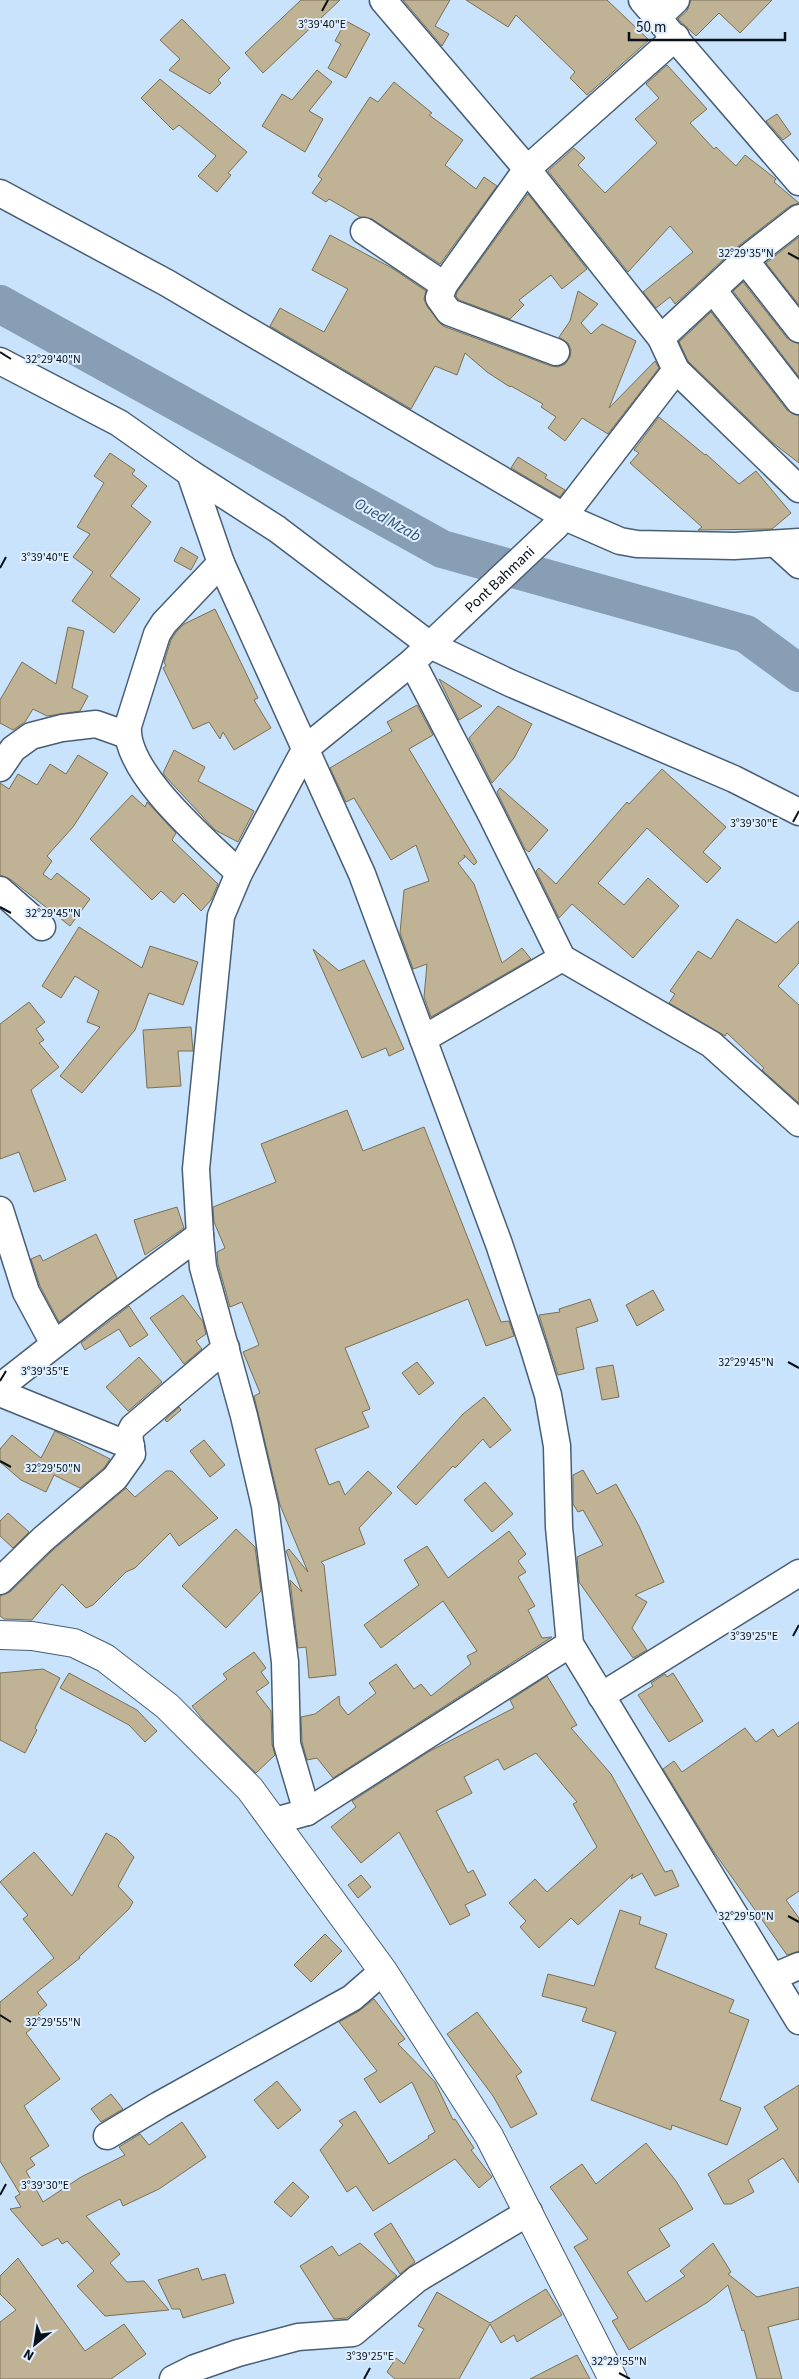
<svg xmlns="http://www.w3.org/2000/svg" width="799" height="2379" font-family="'Source Sans 3',sans-serif">
<style>
.lines{fill:none;stroke-linecap:round;stroke-linejoin:round}
.river{stroke:#879eb5;stroke-width:38}
.building{fill:#bfb295;stroke:#7b6f51}
.minor-casing{stroke:#485e74;stroke-width:29}
.major-casing{stroke:#485e74;stroke-width:30}
.minor{stroke:#fff;stroke-width:26}
.major{stroke:#fff;stroke-width:28}
.ticks{fill:none;stroke:#08111a;stroke-width:2}
.labels{text-anchor:middle;stroke-width:4;stroke-linejoin:round;paint-order:stroke}
.street-label{font-size:15px;fill:#08111a;stroke:#dfefff}
.water-label{font-size:16px;font-style:italic;fill:#2e5276;stroke:#dfefff}
.ticks-label{font-size:12px;text-anchor:middle;fill:#08111a;stroke:#dfefff;stroke-width:4;stroke-linejoin:round;paint-order:stroke}
</style>
<rect width="100%" height="100%" fill="#c9e3fd"/>
<g class="lines">
<path class="river" d="M0,304L442,549L746,634L799,673"/>
</g>
<g class="building">
<path d="M301,0H340L263,73L245,53Z"/>
<path d="M403,0H450L435,26L449,34L442,46Z"/>
<path d="M466,0H607L649,40L587,95L570,78L575,72L516,15L508,27Z"/>
<path d="M691,0H772L740,33L719,13L696,36L678,19L687,11Z"/>
<path d="M182,19L230,68L218,80L221,83L210,94L169,70L180,59L160,40Z"/>
<path d="M346,21L370,34L346,78L328,68L341,44L335,41Z"/>
<path d="M667,65L707,109L690,123L714,149L716,147L736,166L745,155L776,179L774,182L799,203L790,206L736,248L675,304L670,297L656,308L643,292L693,252L670,226L628,272L548,171L574,148L585,158L578,165L605,193L657,143L635,119L659,98L646,84Z"/>
<path d="M317,70L332,82L309,111L323,119L305,152L262,126L282,94L292,100Z"/>
<path d="M160,79L247,152L228,173L231,175L217,192L198,176L216,156L179,125L173,130L141,98Z"/>
<path d="M394,82L432,113L429,115L463,140L445,165L476,189L484,177L497,186L440,264L372,219L360,217L329,199L326,202L312,193L322,179L318,176L370,97L378,102Z"/>
<path d="M777,114L791,134L783,140L766,121Z"/>
<path d="M528,194L587,269L562,289L551,275L519,300L524,305L510,319L459,300L456,296L457,292Z"/>
<path d="M330,235L392,268L426,291L424,299L427,306L443,326L551,366L558,367L565,364L570,357L571,350L568,343L559,337L570,321L578,291L598,304L581,323L591,334L602,324L636,341L609,408L655,361L659,368L608,434L582,418L565,441L548,428L556,417L541,407L543,404L511,386L510,387L487,372L465,353L457,375L435,366L411,409L270,326L280,308L324,332L348,289L312,270Z"/>
<path d="M799,237V305L766,263Z"/>
<path d="M743,282L787,338L799,344V377L733,291Z"/>
<path d="M711,312L787,410L799,416V463L773,443L688,361L679,342Z"/>
<path d="M659,417L705,455L706,454L739,484L756,471L791,513L772,529L698,530L702,527L630,463L639,453L634,450Z"/>
<path d="M110,453L135,470L132,474L147,486L131,506L151,522L110,576L140,599L114,633L72,601L93,572L73,557L90,534L77,527L104,483L94,476Z"/>
<path d="M518,457L547,475L545,478L565,490L560,497L511,468Z"/>
<path d="M181,547L198,557L191,570L174,561Z"/>
<path d="M215,609L258,698L254,700L271,728L234,750L223,732L220,739L209,722L193,729L163,668L166,666L164,662L171,640L176,632L184,624Z"/>
<path d="M68,627L84,631L72,688L88,696L80,711L47,716L33,709L25,722L13,730L0,723V700L22,662L56,684Z"/>
<path d="M439,679L482,706L459,720Z"/>
<path d="M417,705L433,735L409,749L477,862L474,865L464,855L465,857L458,863L474,884L502,963L522,948L531,959L431,1017L424,997L427,964L413,969L400,933L404,890L429,881L416,845L391,860L354,798L346,802L330,768L392,731L387,722Z"/>
<path d="M498,706L532,724L514,758L492,783L469,738Z"/>
<path d="M174,750L205,767L198,781L254,811L238,842L215,830L165,776L163,773Z"/>
<path d="M78,755L108,773L73,827L47,856L52,861L43,874L51,880L57,873L90,899L70,926L10,879L0,875V783L9,789L18,774L37,785L50,764L66,774Z"/>
<path d="M662,769L726,827L703,852L721,868L707,883L647,828L598,883L624,905L648,878L679,906L633,958L572,904L559,918L536,871L539,868L556,884L627,802L629,804Z"/>
<path d="M500,788L548,830L529,852L525,849L497,792Z"/>
<path d="M132,795L145,807L147,802L176,833L172,840L218,884L211,900L201,911L183,893L174,903L161,891L152,900L90,839Z"/>
<path d="M737,919L776,943L799,921V963L778,986L799,1005V1103L762,1070L764,1068L727,1033L725,1036L669,1003L675,994L670,991L698,951L711,959Z"/>
<path d="M79,927L142,968L150,946L198,962L183,1005L149,993L135,1030L82,1093L60,1076L100,1027L87,1022L99,991L75,976L61,998L42,986Z"/>
<path d="M313,949L339,971L364,960L404,1049L389,1056L386,1048L362,1058Z"/>
<path d="M29,1002L45,1022L36,1029L44,1040L39,1043L59,1067L31,1090L66,1180L34,1192L19,1152L0,1159V1024Z"/>
<path d="M191,1027L193,1051H178L181,1086L147,1088L143,1030Z"/>
<path d="M347,1110L363,1151L424,1127L501,1322L509,1321L514,1336L486,1346L468,1299L345,1348L370,1409L362,1412L369,1427L315,1449L329,1485L339,1481L345,1495L368,1471L392,1493L359,1528L365,1544L321,1562L324,1565L336,1675L309,1678L306,1647L298,1648L290,1580L302,1592L286,1551L289,1549L308,1572L280,1505L254,1396L260,1393L243,1352L259,1345L242,1302L230,1307L218,1264L217,1252L225,1248L214,1222L213,1207L276,1182L261,1144Z"/>
<path d="M177,1207L184,1228L145,1255L134,1220Z"/>
<path d="M96,1234L117,1278L59,1322L40,1286L31,1259L40,1255L43,1261Z"/>
<path d="M653,1290L664,1310L637,1326L626,1305Z"/>
<path d="M183,1295L203,1322L206,1334L196,1341L202,1349L184,1364L150,1318Z"/>
<path d="M590,1299L598,1321L576,1328L584,1369L558,1375L539,1315L560,1312L559,1309Z"/>
<path d="M129,1306L148,1335L130,1347L119,1329L85,1350L81,1343Z"/>
<path d="M139,1357L162,1382L128,1411L106,1387Z"/>
<path d="M417,1362L434,1383L419,1395L402,1373Z"/>
<path d="M613,1365L619,1397L602,1400L596,1368Z"/>
<path d="M484,1397L511,1430L490,1448L483,1439L455,1468L453,1466L416,1505L397,1487L463,1414Z"/>
<path d="M179,1407L181,1410L167,1422L165,1420Z"/>
<path d="M55,1431L110,1459L104,1468L80,1488L54,1475L46,1492L21,1480L0,1462V1449L12,1435L41,1458Z"/>
<path d="M204,1440L225,1465L210,1477L190,1451Z"/>
<path d="M583,1470L597,1494L616,1484L639,1526L664,1582L635,1595L647,1602L632,1628L647,1650L633,1658L579,1582L577,1557L603,1545L583,1510L578,1512L573,1504V1475Z"/>
<path d="M166,1471H172L218,1518L179,1546L170,1533L135,1568L126,1572L93,1605L86,1608L62,1584L32,1620L4,1619L0,1616V1596L10,1592L53,1550L126,1488L135,1497Z"/>
<path d="M485,1482L513,1514L492,1532L464,1500Z"/>
<path d="M8,1513L29,1532L13,1548L0,1536V1521Z"/>
<path d="M236,1529L255,1547L261,1591L226,1628L182,1586Z"/>
<path d="M509,1531L526,1554L518,1561L526,1572L518,1577L535,1606L528,1610L542,1638L552,1637L333,1778L317,1758L307,1760L302,1742L301,1717L315,1714L339,1696L340,1705L348,1715L376,1693L369,1683L396,1664L414,1689L421,1684L431,1696L471,1664L467,1656L477,1651L443,1601L381,1648L364,1625L419,1585L404,1560L427,1546L448,1578Z"/>
<path d="M254,1652L266,1668L261,1672L269,1683L256,1692L271,1711L272,1744L275,1755L256,1773L204,1721L192,1706L227,1679L223,1674Z"/>
<path d="M43,1669L60,1678L35,1728L37,1730L25,1753L0,1740V1673Z"/>
<path d="M69,1673L137,1710L157,1731L145,1742L129,1725L60,1688Z"/>
<path d="M673,1673L703,1721L669,1742L638,1695L653,1686L651,1683L665,1674L667,1677Z"/>
<path d="M547,1676L577,1725L571,1728L611,1774L665,1872L672,1870L679,1886L655,1896L642,1873L631,1879L633,1874L578,1925L571,1918L539,1948L520,1927L526,1921L509,1903L535,1879L547,1892L597,1847L573,1804L577,1802L536,1753L504,1770L498,1759L464,1777L472,1793L436,1811L468,1873L473,1870L486,1895L465,1905L470,1915L450,1925L399,1832L361,1863L331,1827L356,1807L352,1801L430,1751L514,1708L510,1700Z"/>
<path d="M799,1722V1891L786,1900L799,1918V1951L787,1955L714,1852L663,1769L674,1761L682,1772L745,1728L756,1742L773,1729L778,1737Z"/>
<path d="M106,1833L117,1839L134,1857L118,1886L133,1902L129,1909L79,1957L80,1958L37,1992L47,2005L38,2013L43,2019L26,2033L60,2079L24,2106L49,2146L30,2158L35,2165L26,2171L43,2202L81,2177L125,2155L119,2147L140,2134L149,2145L182,2122L206,2157L159,2189L123,2206L120,2199L86,2216L120,2254L110,2263L127,2282L144,2281L169,2310L105,2316L77,2286L94,2271L67,2241L62,2244L58,2238L42,2246L10,2209L21,2207L15,2197L20,2194L0,2161V2002L54,1958L23,1919L28,1915L0,1882L34,1852L72,1896Z"/>
<path d="M361,1875L371,1887L358,1898L348,1885Z"/>
<path d="M620,1910L641,1917L639,1924L667,1934L655,1968L734,2000L729,2012L749,2020L720,2100L741,2108L727,2145L672,2125L671,2130L591,2100L616,2032L582,2021L587,2008L542,1996L548,1974L594,1986Z"/>
<path d="M325,1934L342,1951L311,1982L294,1965Z"/>
<path d="M374,1999L405,2039L398,2044L435,2082L453,2120L455,2119L474,2148L471,2150L492,2177L479,2188L455,2159L373,2211L356,2186L347,2192L320,2150L343,2125L339,2121L355,2111L389,2164L429,2138L428,2136L435,2132L412,2082L380,2103L364,2079L377,2071L339,2022L359,2011Z"/>
<path d="M477,2012L522,2072L516,2076L537,2114L511,2128L493,2096L447,2034Z"/>
<path d="M277,2081L301,2110L278,2129L254,2100Z"/>
<path d="M799,2085V2183L783,2158L748,2180L754,2192L731,2204H724L708,2174L778,2129L764,2107Z"/>
<path d="M111,2094L123,2109L101,2122L91,2109Z"/>
<path d="M646,2143L676,2181L693,2209L659,2229L670,2246L627,2272L646,2302L685,2276L680,2271L713,2243L731,2272L728,2274L757,2297L799,2287V2319L768,2327L782,2379H757L744,2330L742,2331L728,2285L708,2302L629,2350L612,2321L618,2318L574,2247L588,2239L550,2187L582,2164L596,2184Z"/>
<path d="M293,2182L309,2197L291,2217L274,2202Z"/>
<path d="M391,2223L415,2262L400,2274L374,2234Z"/>
<path d="M360,2243L397,2276L347,2318L334,2319L300,2266L332,2246L339,2256Z"/>
<path d="M18,2258L85,2351L124,2324L146,2354L111,2379H0V2322L16,2310L0,2294V2276Z"/>
<path d="M198,2268L202,2280L225,2274L234,2303L183,2318L180,2309H172L158,2280Z"/>
<path d="M546,2289L562,2315L517,2342L514,2335L501,2343L490,2324L459,2379H395L387,2372L396,2358L404,2364L424,2329L418,2326L437,2292L490,2323Z"/>
<path d="M577,2355L590,2379H530Z"/>
</g>
<g class="lines">
<g class="minor-casing">
<g id="minor">
<path d="M642,0L799,182"/>
<path d="M657,18L676,0"/>
<path d="M0,193L167,283L565,517L620,541L637,544L734,546L799,542"/>
<path d="M364,231L444,285"/>
<path d="M745,260L799,329"/>
<path d="M713,290L799,401"/>
<path d="M661,338L745,260L799,218"/>
<path d="M556,352L449,312L439,298L444,285L527,169L676,37"/>
<path d="M0,361L119,423L190,473L277,529L430,645L510,683L734,779L799,812"/>
<path d="M676,370L799,489"/>
<path d="M190,473L221,563L362,874L499,1244L533,1346L548,1395L557,1446L559,1527L570,1644L799,2021"/>
<path d="M777,545L799,565"/>
<path d="M221,563L164,623L157,634L128,726C124,773 207,842 239,873"/>
<path d="M412,662L491,814L562,958L711,1044L799,1123"/>
<path d="M0,768L13,749L31,736L62,728L96,724L127,735"/>
<path d="M0,890L42,927"/>
<path d="M423,1039L562,958"/>
<path d="M0,1210L26,1292L54,1344"/>
<path d="M0,1387L105,1305L200,1235"/>
<path d="M0,1393L131,1446"/>
<path d="M0,1581L43,1539L115,1478L132,1454L129,1435L133,1427L226,1348"/>
<path d="M601,1696L799,1573"/>
<path id="s1" d="M307,1812L287,1744L285,1662L265,1506L244,1416L203,1267L200,1235L196,1169L221,916L239,873L306,748L412,662L556,526L676,370L661,338L527,169L383,0"/>
<path d="M275,1821L307,1812L570,1644"/>
<path d="M773,1977L799,1966"/>
<path d="M107,2136L159,2105L352,1998L383,1971"/>
<path d="M173,2379L195,2368L238,2353L298,2337L353,2333L417,2279L529,2212"/>
</g>
</g>
<g class="major-casing">
<path id="major" d="M0,1635L32,1636L74,1643L105,1658L167,1706L250,1789L383,1971L489,2136L613,2379"/>
</g>
<use href="#minor" class="minor"/>
<use href="#major" class="major"/>
</g>
<path class="ticks" d="M322,11L328,0M788,253L799,259M0,352L11,359M0,568L6,557M793,822L799,811M0,907L11,913M788,1362L799,1368M0,1381L6,1371M0,1461L11,1467M793,1636L799,1625M788,1916L799,1922M0,2015L11,2022M0,2195L6,2184M619,2373L630,2379M364,2379L370,2368"/>
<g class="labels">
<g class="street-label">
<text dy="5" stroke="none"><textPath href="#s1" startOffset="1355">Pont Bahmani</textPath></text>
</g>
<g class="water-label">
<text transform="translate(388 519) rotate(29)" y="6">Oued Mzab</text>
</g>
</g>
<g class="ticks-label">
<text x="322" y="28">3°39'40"E</text>
<text x="746" y="257">32°29'35"N</text>
<text x="53" y="363">32°29'40"N</text>
<text x="45" y="561">3°39'40"E</text>
<text x="754" y="827">3°39'30"E</text>
<text x="53" y="917">32°29'45"N</text>
<text x="746" y="1366">32°29'45"N</text>
<text x="45" y="1375">3°39'35"E</text>
<text x="53" y="1472">32°29'50"N</text>
<text x="754" y="1640">3°39'25"E</text>
<text x="746" y="1920">32°29'50"N</text>
<text x="53" y="2026">32°29'55"N</text>
<text x="45" y="2189">3°39'30"E</text>
<text x="370" y="2360">3°39'25"E</text>
<text x="619" y="2365">32°29'55"N</text>
</g>
<g transform="translate(35 2344) rotate(210)" stroke="#dfefff" stroke-width="4" paint-order="stroke">
<path d="M0-4L9 19L0 12L-9 19Z" fill="#08111a"/>
<text y="-8" font-size="14" font-weight="bold" text-anchor="middle" fill="#08111a">N</text>
</g>
<path d="M629 32v8h156v-8" fill="none" stroke="#08111a" stroke-width="2.5"/>
<text x="636" y="32" font-size="15" fill="#08111a" stroke="#dfefff" stroke-width="4" paint-order="stroke">50 m</text>
</svg>
